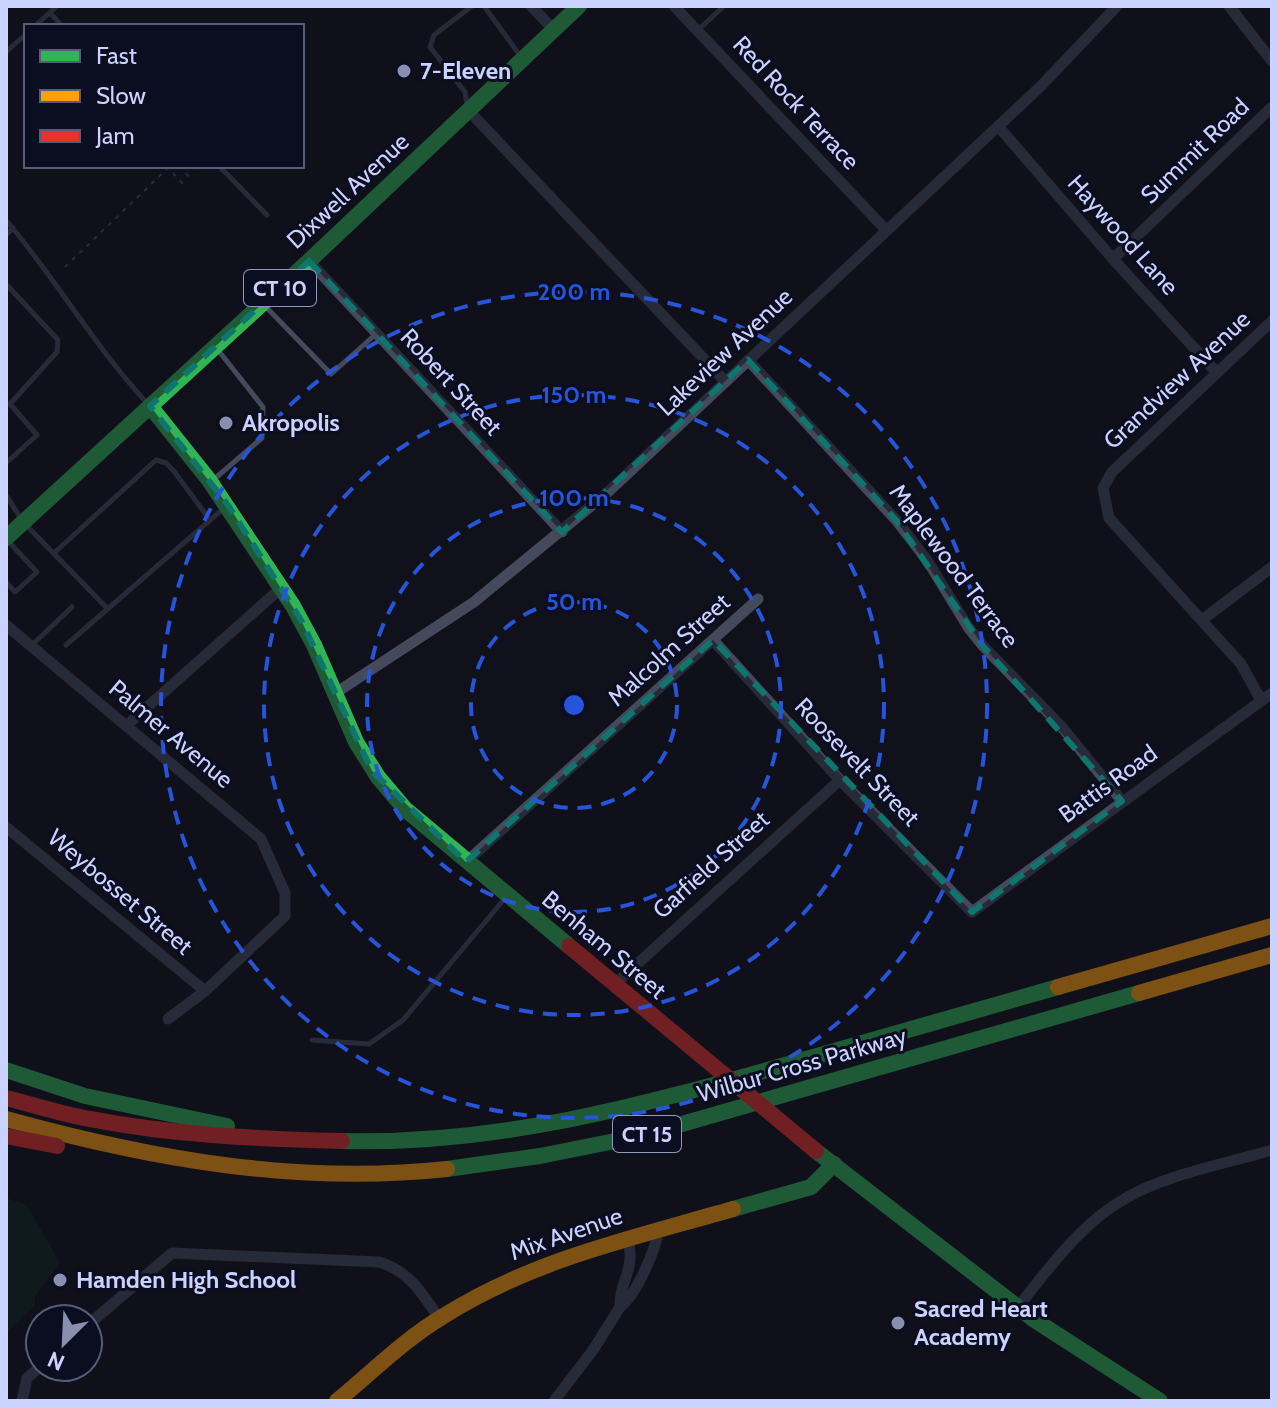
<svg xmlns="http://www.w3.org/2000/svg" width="1278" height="1407" font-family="Cabin,sans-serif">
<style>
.garden{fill:#0e2720}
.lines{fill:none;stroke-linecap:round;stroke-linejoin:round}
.path{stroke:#40565c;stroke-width:2;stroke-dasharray:4 6;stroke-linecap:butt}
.lane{stroke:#44495c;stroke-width:5}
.street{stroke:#44495c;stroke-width:11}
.fast{stroke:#30b455;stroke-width:16}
.slow{stroke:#ff9f0a;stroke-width:16}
.jam{stroke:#e5322d;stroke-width:16}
.marked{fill:none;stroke:#0f766e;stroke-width:6;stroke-dasharray:16 10;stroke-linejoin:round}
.ring{fill:none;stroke:#2655da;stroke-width:4;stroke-dasharray:14 10}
.poi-dot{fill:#898faf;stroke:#0b0d20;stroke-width:3}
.labels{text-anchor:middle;stroke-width:6;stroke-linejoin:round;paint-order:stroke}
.shield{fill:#0b0d20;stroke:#9198bc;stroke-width:2}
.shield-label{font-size:22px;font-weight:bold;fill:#cad3ff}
.poi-label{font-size:24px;font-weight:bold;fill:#cad3ff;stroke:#0b0d20;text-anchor:start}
.street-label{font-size:24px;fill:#cad3ff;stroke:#0b0d20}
.centre{fill:#2655da;stroke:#0b0d20;stroke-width:4}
.ring-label{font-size:24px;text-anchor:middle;font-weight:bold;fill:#2655da;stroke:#0b0d20;stroke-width:6;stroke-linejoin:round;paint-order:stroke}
</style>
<rect width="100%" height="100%" fill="#10111b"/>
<path class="garden" d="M6,1198L24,1204L29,1209L60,1263L35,1296V1305L6,1333Z"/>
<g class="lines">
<g class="path">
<path d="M166,166L183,184"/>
<path d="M179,166L190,178"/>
<path d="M193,166L197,171"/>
<path d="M65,267L170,166"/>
</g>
<g class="lane">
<path d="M484,6L521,57"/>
<path d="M50,13L62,26"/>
<path d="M35,26L57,6"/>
<path d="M698,30L724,6"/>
<path d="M6,52L26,34"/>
<path d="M467,105L465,92L430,47L434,35L472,6"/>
<path d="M219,166L267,215"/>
<path d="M6,220C56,279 94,346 147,403"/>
<path d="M6,235L13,228"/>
<path d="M6,284L58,340L57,352L10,404L37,435L6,463"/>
<path d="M266,307L331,374L376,334"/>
<path d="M212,481L262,438L263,407L218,350"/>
<path d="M6,495L23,522L107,608"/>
<path d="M6,539L37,572L15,592L6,582"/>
<path d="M54,553L156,460L166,463L173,470L210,520"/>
<path d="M32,645L72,607"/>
<path d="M66,645L224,508"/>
<path d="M312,1040L369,1044L403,1020L506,897"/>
</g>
<g class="street">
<path d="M531,6L554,30"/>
<path d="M674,6L886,230"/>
<path d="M1229,6L1272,61"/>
<path d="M468,110L725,381"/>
<path d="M998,126L1113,259L1217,373"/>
<path d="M1113,259L1272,107"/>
<path d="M309,261L562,532"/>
<path d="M748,360L896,520L927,560L968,627L983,646L1061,726L1122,801"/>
<path d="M1202,620L1272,567"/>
<path d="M6,625L261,839L285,893V916L205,991L168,1019"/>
<path d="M713,640L840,780L972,912L1272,693"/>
<path d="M334,694L474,602L608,492L1041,86L1117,6"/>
<path d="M1261,700L1241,664L1109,518L1103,488L1112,472L1272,321"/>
<path d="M127,725L281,588"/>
<path d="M6,827L205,991"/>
<path d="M466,862L758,599"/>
<path d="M614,985L840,780"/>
<path d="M628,1238C636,1273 619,1279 620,1307C637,1294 655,1251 659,1229"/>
<path d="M1018,1307C1049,1268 1081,1223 1126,1198C1165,1175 1228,1163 1272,1150"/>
<path d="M88,1325L172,1253L379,1262C408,1270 423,1294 439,1318"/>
<path d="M22,1401L27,1378L40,1367"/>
<path d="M554,1401L593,1350L620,1307"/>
</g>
<g class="fast">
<path d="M150,406L209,480L293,606L314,645L356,742L378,777L405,809L569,946"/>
<path d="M6,538L309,261L579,6"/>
<path d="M6,1070L85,1096L227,1126"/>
<path d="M342,1141C499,1145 639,1106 789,1064C879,1038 968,1013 1058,987"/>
<path d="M816,1151L1033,1319L1160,1401"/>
<path d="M447,1169L540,1156L640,1136L1139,993"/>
<path d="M733,1209L811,1187L834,1164"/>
</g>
<g class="slow">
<path d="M1058,987L1272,926"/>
<path d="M1139,993L1272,955"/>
<path d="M6,1119C151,1159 296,1185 447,1169"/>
<path d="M337,1401C370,1374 405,1339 442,1317C531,1260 633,1238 733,1209"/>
</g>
<g class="jam">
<path d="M569,946L816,1151"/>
<path d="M6,1098C34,1105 62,1114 90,1119C173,1135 258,1139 342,1141"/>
<path d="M6,1136L57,1146"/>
</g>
</g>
<path d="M0 0H1278V1407H0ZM309,261L562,532L748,360L896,520L983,646L1122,801L972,912L713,640L466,862L372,771L301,620L228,505L150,406Z" fill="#10111b" fill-opacity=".55" fill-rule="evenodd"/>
<path class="marked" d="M309,261L562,532L748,360L896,520L983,646L1122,801L972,912L713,640L466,862L372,771L301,620L228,505L150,406Z"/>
<g class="ring">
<circle cx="574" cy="705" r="103"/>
<circle cx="574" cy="705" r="207"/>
<circle cx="574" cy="705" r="310"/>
<circle cx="574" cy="705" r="413"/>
</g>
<g class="poi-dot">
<circle cx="404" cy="71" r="8"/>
<circle cx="226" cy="423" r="8"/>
<circle cx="60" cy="1280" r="8"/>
<circle cx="898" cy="1323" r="8"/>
</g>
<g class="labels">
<g class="shield">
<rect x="244" y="270" width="72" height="36" rx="6"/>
<rect x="613" y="1116" width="68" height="36" rx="6"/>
</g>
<g class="shield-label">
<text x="280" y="296">CT 10</text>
<text x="647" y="1142">CT 15</text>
</g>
<g class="poi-label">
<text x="420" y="79">7-Eleven</text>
<text x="242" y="431">Akropolis</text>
<text x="76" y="1288">Hamden High School</text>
<text x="914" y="1317">Sacred Heart<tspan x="914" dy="28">Academy</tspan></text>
</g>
<g class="street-label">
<text transform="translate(796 103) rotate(47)" y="8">Red Rock Terrace</text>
<text transform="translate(1195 151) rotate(-44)" y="8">Summit Road</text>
<text transform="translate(348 191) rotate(-43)" y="8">Dixwell Avenue</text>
<text transform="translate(1123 235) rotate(48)" y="8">Haywood Lane</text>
<text transform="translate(725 352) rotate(-43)" y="8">Lakeview Avenue</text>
<text transform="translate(1177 380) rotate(-43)" y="8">Grandview Avenue</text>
<text transform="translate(451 382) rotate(47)" y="8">Robert Street</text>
<text transform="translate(954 566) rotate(53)" y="8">Maplewood Terrace</text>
<text transform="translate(669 650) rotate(-42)" y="8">Malcolm Street</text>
<text transform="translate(171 734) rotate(40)" y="8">Palmer Avenue</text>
<text transform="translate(857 762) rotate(46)" y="8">Roosevelt Street</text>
<text transform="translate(1108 784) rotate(-36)" y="8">Battis Road</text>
<text transform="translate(711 865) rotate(-42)" y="8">Garfield Street</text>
<text transform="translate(120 892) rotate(40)" y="8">Weybosset Street</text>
<text transform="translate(604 945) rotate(40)" y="8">Benham Street</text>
<text transform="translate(802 1065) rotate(-16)" y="8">Wilbur Cross Parkway</text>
<text transform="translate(566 1234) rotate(-19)" y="8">Mix Avenue</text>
</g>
</g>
<circle cx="574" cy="705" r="12" class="centre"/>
<g class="ring-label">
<text x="574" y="300">200 m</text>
<text x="574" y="403">150 m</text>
<text x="574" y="506">100 m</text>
<text x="574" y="610">50 m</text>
</g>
<rect width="1278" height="1407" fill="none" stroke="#cad3ff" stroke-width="16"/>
<rect x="24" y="24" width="280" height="144" fill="#0b0d20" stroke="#575c79" stroke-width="2"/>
<rect x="40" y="50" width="40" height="12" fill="#30b455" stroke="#575c79" stroke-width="2"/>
<text x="96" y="64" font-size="24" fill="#cad3ff">Fast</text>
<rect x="40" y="90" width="40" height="12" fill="#ff9f0a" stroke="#575c79" stroke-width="2"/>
<text x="96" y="104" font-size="24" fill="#cad3ff">Slow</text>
<rect x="40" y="130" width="40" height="12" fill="#e5322d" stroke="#575c79" stroke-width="2"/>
<text x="96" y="144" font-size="24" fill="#cad3ff">Jam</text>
<g transform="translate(64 1343) rotate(204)"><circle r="38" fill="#0b0d20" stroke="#575c79" stroke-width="2"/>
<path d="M0-6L14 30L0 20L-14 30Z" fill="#898faf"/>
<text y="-12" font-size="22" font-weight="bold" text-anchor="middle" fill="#cad3ff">N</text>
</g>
</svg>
